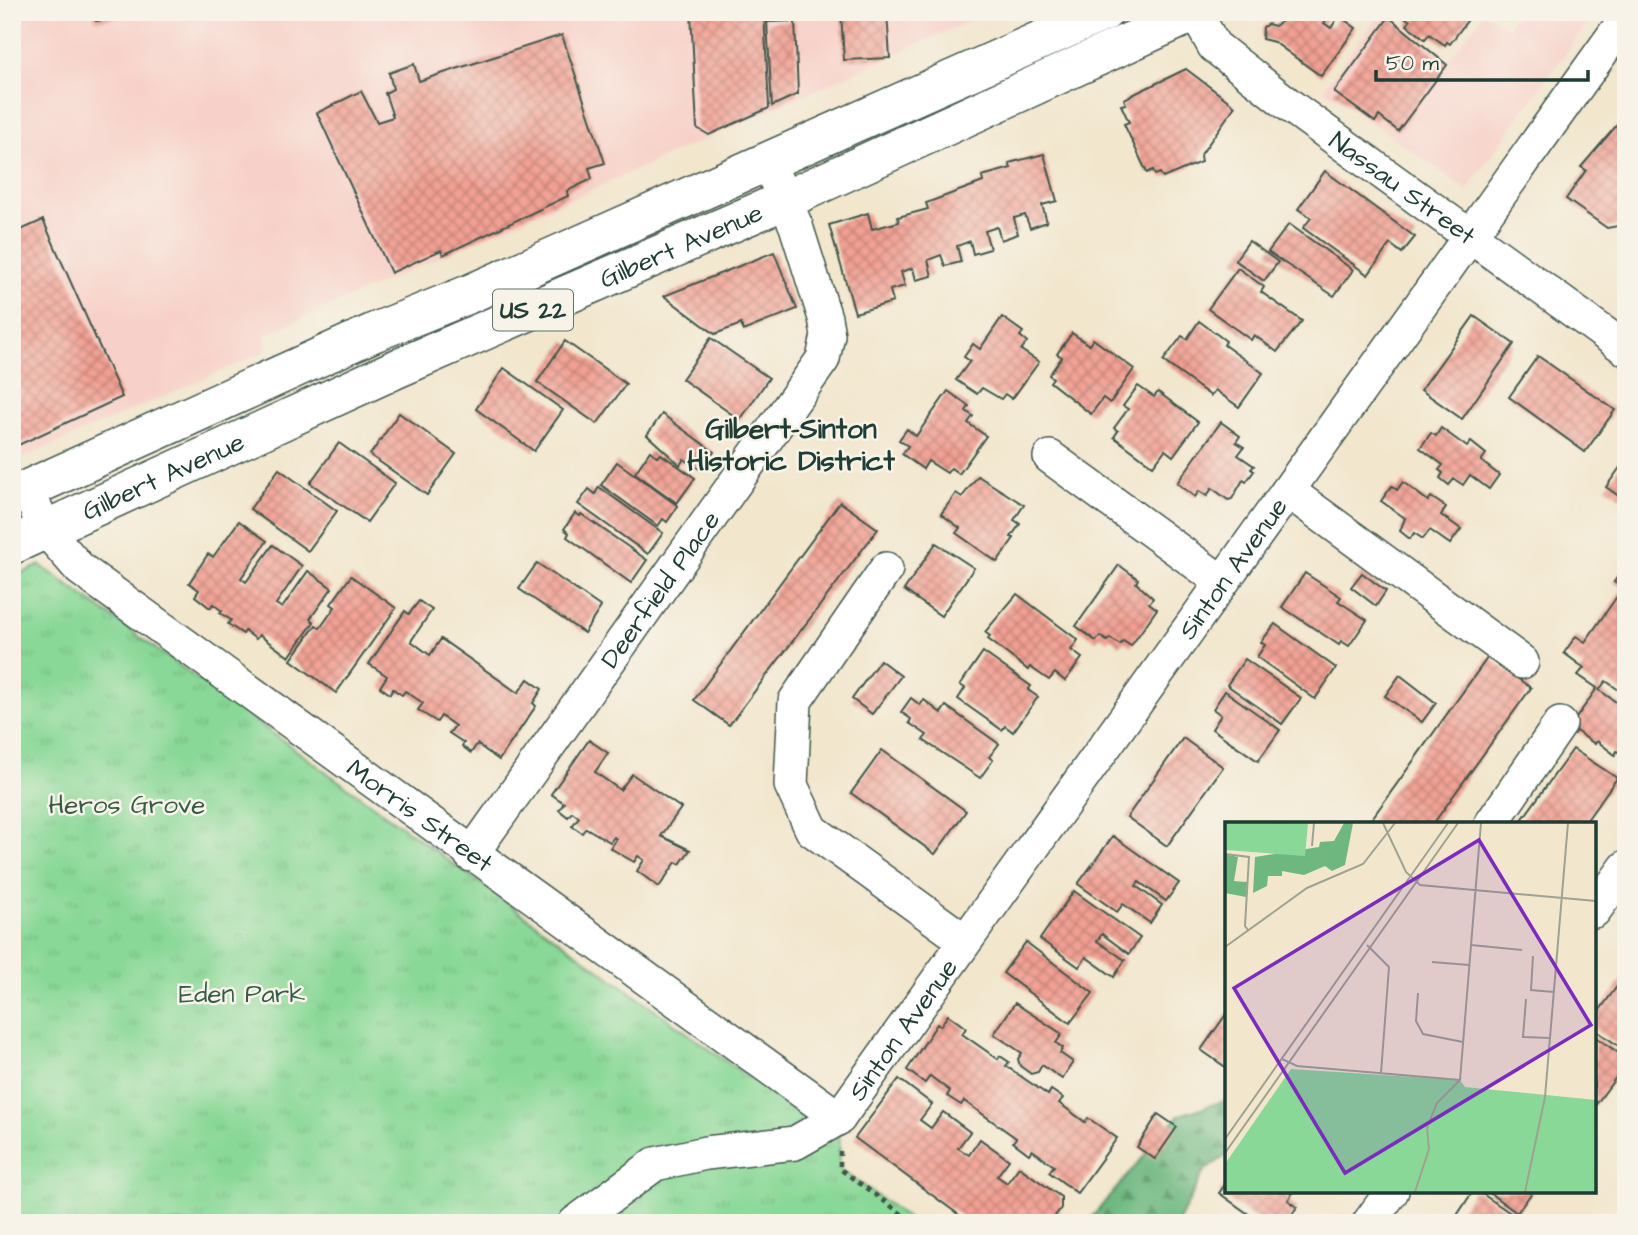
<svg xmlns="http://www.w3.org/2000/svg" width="1638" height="1235" font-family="'Architects Daughter',sans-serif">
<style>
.built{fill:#f7d1c9}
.forest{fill:url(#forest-firs);stroke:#467a5a;stroke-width:2}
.park{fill:url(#park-tufts);stroke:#548a66;stroke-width:2}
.building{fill:url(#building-cross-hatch)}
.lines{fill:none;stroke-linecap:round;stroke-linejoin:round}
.minor-casing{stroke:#3f564b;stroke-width:36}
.major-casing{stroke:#3f564b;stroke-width:41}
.path{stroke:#3f564b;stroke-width:4.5;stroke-dasharray:5 5;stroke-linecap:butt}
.minor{stroke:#fff;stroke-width:33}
.major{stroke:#fff;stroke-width:38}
.labels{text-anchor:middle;stroke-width:5;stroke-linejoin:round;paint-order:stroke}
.shield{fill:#f7f3e8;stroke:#60746a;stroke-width:2}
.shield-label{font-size:24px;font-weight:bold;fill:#1f3d34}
.street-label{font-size:26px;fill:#1f3d34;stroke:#f7f3e8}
.park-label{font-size:26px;fill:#345c48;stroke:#f7f3e8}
.neighbourhood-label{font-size:28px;font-weight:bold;fill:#1f3d34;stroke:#f7f3e8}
.inset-road{fill:none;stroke:#9ea290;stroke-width:2}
.view{fill:#7b2cbf;fill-opacity:0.15;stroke:#7b2cbf;stroke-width:3.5}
.inset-edge{fill:none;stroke:#1f3d34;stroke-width:3.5}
</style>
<defs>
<pattern id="forest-firs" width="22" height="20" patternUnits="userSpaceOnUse" patternTransform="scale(1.75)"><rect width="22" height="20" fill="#6eb880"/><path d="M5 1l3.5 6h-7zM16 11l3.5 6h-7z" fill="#5a976a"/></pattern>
<pattern id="park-tufts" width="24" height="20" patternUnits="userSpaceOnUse" patternTransform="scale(1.75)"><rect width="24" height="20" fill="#89d897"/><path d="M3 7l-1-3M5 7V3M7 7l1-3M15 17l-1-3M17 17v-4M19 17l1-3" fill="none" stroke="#76ba83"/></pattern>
<pattern id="building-cross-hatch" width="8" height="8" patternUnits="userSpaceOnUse" patternTransform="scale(1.75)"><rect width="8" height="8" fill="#f2a093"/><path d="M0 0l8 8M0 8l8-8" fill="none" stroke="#c38479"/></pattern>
</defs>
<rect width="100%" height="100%" fill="#f7f3e8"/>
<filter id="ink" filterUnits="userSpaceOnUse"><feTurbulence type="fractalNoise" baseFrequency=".0143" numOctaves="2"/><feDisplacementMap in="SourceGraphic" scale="14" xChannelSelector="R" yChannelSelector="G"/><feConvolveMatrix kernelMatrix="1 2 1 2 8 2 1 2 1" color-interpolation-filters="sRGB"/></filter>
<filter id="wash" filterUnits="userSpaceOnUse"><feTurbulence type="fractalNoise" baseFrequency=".00686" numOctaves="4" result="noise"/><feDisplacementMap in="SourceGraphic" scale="28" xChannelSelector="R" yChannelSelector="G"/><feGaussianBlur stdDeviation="1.57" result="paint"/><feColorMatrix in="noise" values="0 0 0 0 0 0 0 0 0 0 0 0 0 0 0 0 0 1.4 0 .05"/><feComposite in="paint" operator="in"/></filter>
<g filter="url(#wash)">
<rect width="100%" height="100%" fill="#f2e6cd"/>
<g class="built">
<path d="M12,12H990L265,335L267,351L12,463Z"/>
<path d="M1381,12H1386L1449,60L1484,13L1507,28L1518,12H1595L1467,190L1324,89Z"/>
</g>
<path class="forest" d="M1227,1100V1155L1204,1171L1178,1223H1087L1179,1115Z"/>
<path class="park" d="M40,565L802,1116L839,1118L840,1169L914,1223H12V578Z"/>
<g id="blocks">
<g class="building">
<path d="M92,12H134V14L96,21Z"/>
<path d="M691,12H764L769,108L709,135L697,128Z"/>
<path d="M841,12H887L890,58L844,60Z"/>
<path d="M1295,12H1332L1324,23L1331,28L1339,16L1356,28L1321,76L1274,42L1262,39L1263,27L1268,24L1275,26Z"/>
<path d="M1398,12H1470L1472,14L1450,44L1447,42L1445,45L1429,34L1425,39L1407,25L1410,21Z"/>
<path d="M1389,17L1447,65L1398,131L1379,116L1375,122L1334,92Z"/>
<path d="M795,21L798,94L772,106L767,22Z"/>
<path d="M562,35L605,163L589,168L592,179L567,191L568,196L443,255L441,250L391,273L317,113L361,91L377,122L393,117L385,93L393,89L389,73L414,64L419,81Z"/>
<path d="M1186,69L1235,106L1200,156L1201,162L1163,178L1160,173L1155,175L1153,170L1147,173L1124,124L1129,122L1121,105L1126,104L1124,99Z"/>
<path d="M1616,126L1626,133V213L1624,225L1607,228L1566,199L1586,170L1581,167Z"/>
<path d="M1044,154L1057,201L1042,205L1047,222L1030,228L1025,215L1014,218L1018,234L1001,240L997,227L985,231L990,249L973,254L970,241L957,246L961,262L945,266L941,255L928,260L932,276L916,280L913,268L901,272L905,286L890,290L893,302L855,313L829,225L868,213L872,229L899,222L898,217L928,209L926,203L983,182L982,176L1011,168L1009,163Z"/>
<path d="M1325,171L1415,237L1402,253L1390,244L1368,275L1303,228L1311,218L1298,209Z"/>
<path d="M43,220L122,397L12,448V234Z"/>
<path d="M1289,224L1353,270L1334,296L1268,252Z"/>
<path d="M1249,241L1278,262L1264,281L1235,260Z"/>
<path d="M774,252L797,309L743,331L741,324L715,334L664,296Z"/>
<path d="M1238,268L1264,287L1261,292L1302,321L1277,352L1254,335L1251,340L1208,309Z"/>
<path d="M1474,316L1514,344L1462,419L1421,390Z"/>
<path d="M1002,317L1023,332L1020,336L1027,342L1021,350L1039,362L1012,399L1005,394L1001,399L982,388L977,394L956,380L970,361L964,357L973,344L980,349Z"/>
<path d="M1199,321L1226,341L1224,345L1263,373L1239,407L1215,390L1211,396L1163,361L1182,336L1187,339Z"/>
<path d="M1072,333L1089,345L1093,339L1134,369L1110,403L1103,398L1091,414L1050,382L1053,378L1049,375L1062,357L1057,354Z"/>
<path d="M711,338L769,378L740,420L682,379Z"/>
<path d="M565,341L626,384L597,424L537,382Z"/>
<path d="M1538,356L1615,410L1585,452L1509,397Z"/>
<path d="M504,368L563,410L534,451L476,409Z"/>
<path d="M1138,386L1154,397L1158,392L1198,422L1173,456L1165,450L1153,466L1114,437L1118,431L1114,428L1128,409L1123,406Z"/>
<path d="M948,391L969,406L966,411L973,416L968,423L986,436L959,474L951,468L947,473L928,461L923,469L902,454L908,446L899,440L907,429L916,436Z"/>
<path d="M399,413L456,454L427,495L370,455Z"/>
<path d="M662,414L714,452L701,470L684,459L680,465L647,435Z"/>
<path d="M1221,422L1240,436L1236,442L1244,447L1238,455L1254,466L1251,469L1254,471L1246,482L1243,480L1232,499L1228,500L1212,488L1207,496L1199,491L1195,497L1177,483Z"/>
<path d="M1441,428L1467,447L1471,442L1486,454L1481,461L1499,475L1489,489L1470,475L1463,485L1454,479L1449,485L1440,478L1443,473L1439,470L1443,465L1420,448L1431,433L1436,436Z"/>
<path d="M339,443L395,483L367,522L310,483Z"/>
<path d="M650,451L658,457L661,454L695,478L677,503L635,473Z"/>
<path d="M1626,459V501L1606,487Z"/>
<path d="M617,462L678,506L667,522L663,519L658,526L601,485Z"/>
<path d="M279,469L337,511L308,551L250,509Z"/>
<path d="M978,476L1024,505L1014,520L1020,524L1011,537L1014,538L997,562L956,533L960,528L941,514L956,493L962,497Z"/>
<path d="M1403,482L1428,501L1431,497L1446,507L1441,515L1461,529L1450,544L1430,530L1423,539L1414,533L1410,539L1400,531L1405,518L1381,501L1392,486L1397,490Z"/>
<path d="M599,487L663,533L648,554L578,504L589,489L595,494Z"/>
<path d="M840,502L878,529L729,725L694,700Z"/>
<path d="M575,513L580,516L581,514L647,560L631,583L567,537L569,533L564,529Z"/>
<path d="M239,521L267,541L241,578L246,582L273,545L302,566L276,604L282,608L308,571L332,588L310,619L314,622L289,657L259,635L256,639L245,631L243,634L228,624L231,620L220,613L222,611L213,604L210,608L195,596L199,590L189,583L208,554L213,557Z"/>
<path d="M936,543L974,568L941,616L904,590Z"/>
<path d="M537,563L601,607L584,633L519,589Z"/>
<path d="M1119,565L1138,579L1136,583L1153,598L1149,603L1157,609L1131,646L1123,641L1120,645L1110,638L1107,641L1100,636L1096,641L1076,626Z"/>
<path d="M1626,565V695L1606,681L1599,690L1626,709L1624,756L1617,751L1615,755L1597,741L1595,744L1570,727L1597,688L1578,675L1584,668L1564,653L1576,636L1585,642L1623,588L1614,582Z"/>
<path d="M1305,573L1341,597L1338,601L1367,620L1349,646L1341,641L1339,645L1282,607Z"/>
<path d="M1362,573L1386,591L1376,606L1351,587Z"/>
<path d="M351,576L396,608L336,693L291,660L316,625L320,628L335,607L331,604Z"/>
<path d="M1017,594L1078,640L1071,650L1082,658L1065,681L1055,673L1049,680L1030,667L1028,670L988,639L990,636L985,632Z"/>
<path d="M419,601L432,610L411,641L430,655L441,639L518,693L528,679L542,689L533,703L536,706L499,760L477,744L471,753L462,746L464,743L449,733L455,726L441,716L437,722L429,717L418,710L423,703L405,691L402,695L393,689L390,694L380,687L387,676L369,664L405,611L409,614Z"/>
<path d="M1275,624L1336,668L1315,699L1257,657L1265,645L1261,642Z"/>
<path d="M983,652L1031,686L1028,690L1038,697L1013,732L1005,726L1002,730L958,699L965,688L960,685Z"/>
<path d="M1488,657L1531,688L1433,824H1368Z"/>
<path d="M1245,659L1301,698L1282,724L1227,685Z"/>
<path d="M880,660L901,676L872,714L852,699Z"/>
<path d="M1400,675L1436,703L1422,722L1385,696Z"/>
<path d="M1225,691L1280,730L1258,761L1212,729L1221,715L1213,709Z"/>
<path d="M911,698L920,705L924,700L941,713L946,706L999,744L989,757L993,760L980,778L923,740L927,735L909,723L911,719L901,712Z"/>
<path d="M1183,738L1223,767L1167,846L1127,817Z"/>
<path d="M589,740L608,753L595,772L620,790L632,774L681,808L661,836L690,850L680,864L676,862L659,887L637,871L644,860L638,856L634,862L610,848L616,839L614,837L610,842L586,828L582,833L572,826L579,817L572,812L568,817L559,810L564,803L551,794Z"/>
<path d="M1573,749L1617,778L1584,824H1519Z"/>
<path d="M882,750L966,811L935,854L851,793Z"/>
<path d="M1113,836L1179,883L1166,901L1139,882L1136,886L1162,905L1150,923L1123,904L1117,912L1078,884Z"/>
<path d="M1074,891L1140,938L1129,954L1102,934L1097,941L1125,960L1114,977L1086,957L1079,967L1040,939Z"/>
<path d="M1026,942L1093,993L1070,1023L1003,973Z"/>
<path d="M1626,974V1051L1594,1029V1018Z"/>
<path d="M1015,1003L1062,1034L1056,1043L1063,1048L1060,1053L1073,1062L1062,1079L1042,1065L1038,1072L1031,1074L1020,1066L1018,1059L1022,1053L994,1034Z"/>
<path d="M1227,1013V1068L1201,1050Z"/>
<path d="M948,1015L966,1028L962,1034L998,1059L1000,1056L1009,1062L1006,1066L1048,1095L1051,1090L1063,1098L1059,1103L1085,1122L1088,1118L1117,1138L1077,1193L1049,1172L1054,1166L1032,1150L1029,1154L1013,1142L1016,1138L964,1101L961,1105L947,1096L950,1091L930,1076L925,1083L907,1070L937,1024L940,1026Z"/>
<path d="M1594,1036L1626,1058V1064L1594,1107Z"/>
<path d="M899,1079L932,1104L920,1120L931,1128L943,1112L970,1132L958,1148L969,1155L980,1139L1009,1160L997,1176L1007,1183L1019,1167L1061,1197V1208L1055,1216L1059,1223H970L855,1138Z"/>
<path d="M1158,1114L1177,1127L1155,1159L1137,1147Z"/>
<path d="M1227,1182V1191H1289L1292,1194L1288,1200L1297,1207L1286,1223H1261L1219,1193Z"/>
<path d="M1473,1191H1478L1525,1223H1465L1456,1217Z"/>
<path d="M1487,1191H1533L1517,1213Z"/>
</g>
</g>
</g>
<g filter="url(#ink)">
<use href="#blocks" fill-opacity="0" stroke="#3f564b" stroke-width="2"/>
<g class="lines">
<g class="minor-casing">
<g id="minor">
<path id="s1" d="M1195,12L1214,46L1293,108L1626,349"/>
<path d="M1050,457L1222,582"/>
<path id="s2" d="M27,490L46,530L80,569L839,1118"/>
<path d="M1288,491L1522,662"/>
<path d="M886,569L795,701L791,785L812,830L965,941"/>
<path d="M1491,824L1560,724"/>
<path id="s3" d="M471,855L823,359L828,335L825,318L796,226L767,160"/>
<path d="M1594,911L1626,867"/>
<path id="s4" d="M575,1223L655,1164L706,1153L795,1143L839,1118L1626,18"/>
<path d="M1369,1223L1392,1191"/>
</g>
</g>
<g class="major-casing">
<g id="major">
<path d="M12,496L375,332L467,295L1104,12"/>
<path id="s5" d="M12,545L396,369L785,200L1195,12"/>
</g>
</g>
<path class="path" d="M840,1151V1169L914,1223"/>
<use href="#minor" class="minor"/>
<use href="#major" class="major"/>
</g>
</g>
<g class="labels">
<rect class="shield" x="493" y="289.5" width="80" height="41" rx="5"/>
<g class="shield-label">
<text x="533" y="318">US 22</text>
</g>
<g class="street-label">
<text dy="9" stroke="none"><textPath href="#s1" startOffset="275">Nassau Street</textPath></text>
<text dy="9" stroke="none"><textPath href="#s5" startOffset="733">Gilbert Avenue</textPath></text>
<text dy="9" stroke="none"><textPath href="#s5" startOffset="166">Gilbert Avenue</textPath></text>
<text dy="9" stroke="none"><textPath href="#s4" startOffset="968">Sinton Avenue</textPath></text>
<text dy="9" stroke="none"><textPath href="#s3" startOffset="326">Deerfield Place</textPath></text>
<text dy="9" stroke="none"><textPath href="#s2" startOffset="516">Morris Street</textPath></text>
<text dy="9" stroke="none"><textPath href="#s4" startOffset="401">Sinton Avenue</textPath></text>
</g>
<g class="park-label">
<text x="127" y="813">Heros Grove</text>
<text x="242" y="1002">Eden Park</text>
</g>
<g class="neighbourhood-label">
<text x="791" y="438">Gilbert-Sinton<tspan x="791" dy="32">Historic District</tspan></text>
</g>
</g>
<g transform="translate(1225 822)">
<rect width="371" height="371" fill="#f2e6cd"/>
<path d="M119,1H128L120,43L107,49L100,44L79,53L57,49V54H43L42,64L28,71L30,35L94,25L95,20L109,19ZM0,32L13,35L9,59L22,60L21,75L0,71Z" fill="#6eb880"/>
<path d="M0,1H83L80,34L0,28ZM66,247L235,258L240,265L371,278V370H0V342Z" fill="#89d897"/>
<path class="inset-road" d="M158,1L181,50L195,63L371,79M87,24L89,1M0,32L24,35L20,104L23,108M142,123L164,145L156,251M246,123L297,128M0,125L82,66L138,42L170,1M308,134L306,168L329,170M207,140L244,143M193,171L191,199L198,212L238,220M301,177L298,215L325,216M57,237L72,244L235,258M0,317L223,1M0,331L233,1M190,370L204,327L202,306L212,281L235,258L256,1M300,370L320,275L343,1"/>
<path class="view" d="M254,18L366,203L120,351L9,166Z"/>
<rect width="371" height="371" class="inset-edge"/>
</g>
<rect width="1638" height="1235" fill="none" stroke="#f7f3e8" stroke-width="42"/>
<path d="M1376 70v10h212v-10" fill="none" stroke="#1f3d34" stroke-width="3.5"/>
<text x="1386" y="70" font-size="21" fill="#1f3d34" stroke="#f7f3e8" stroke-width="5" paint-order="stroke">50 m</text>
</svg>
